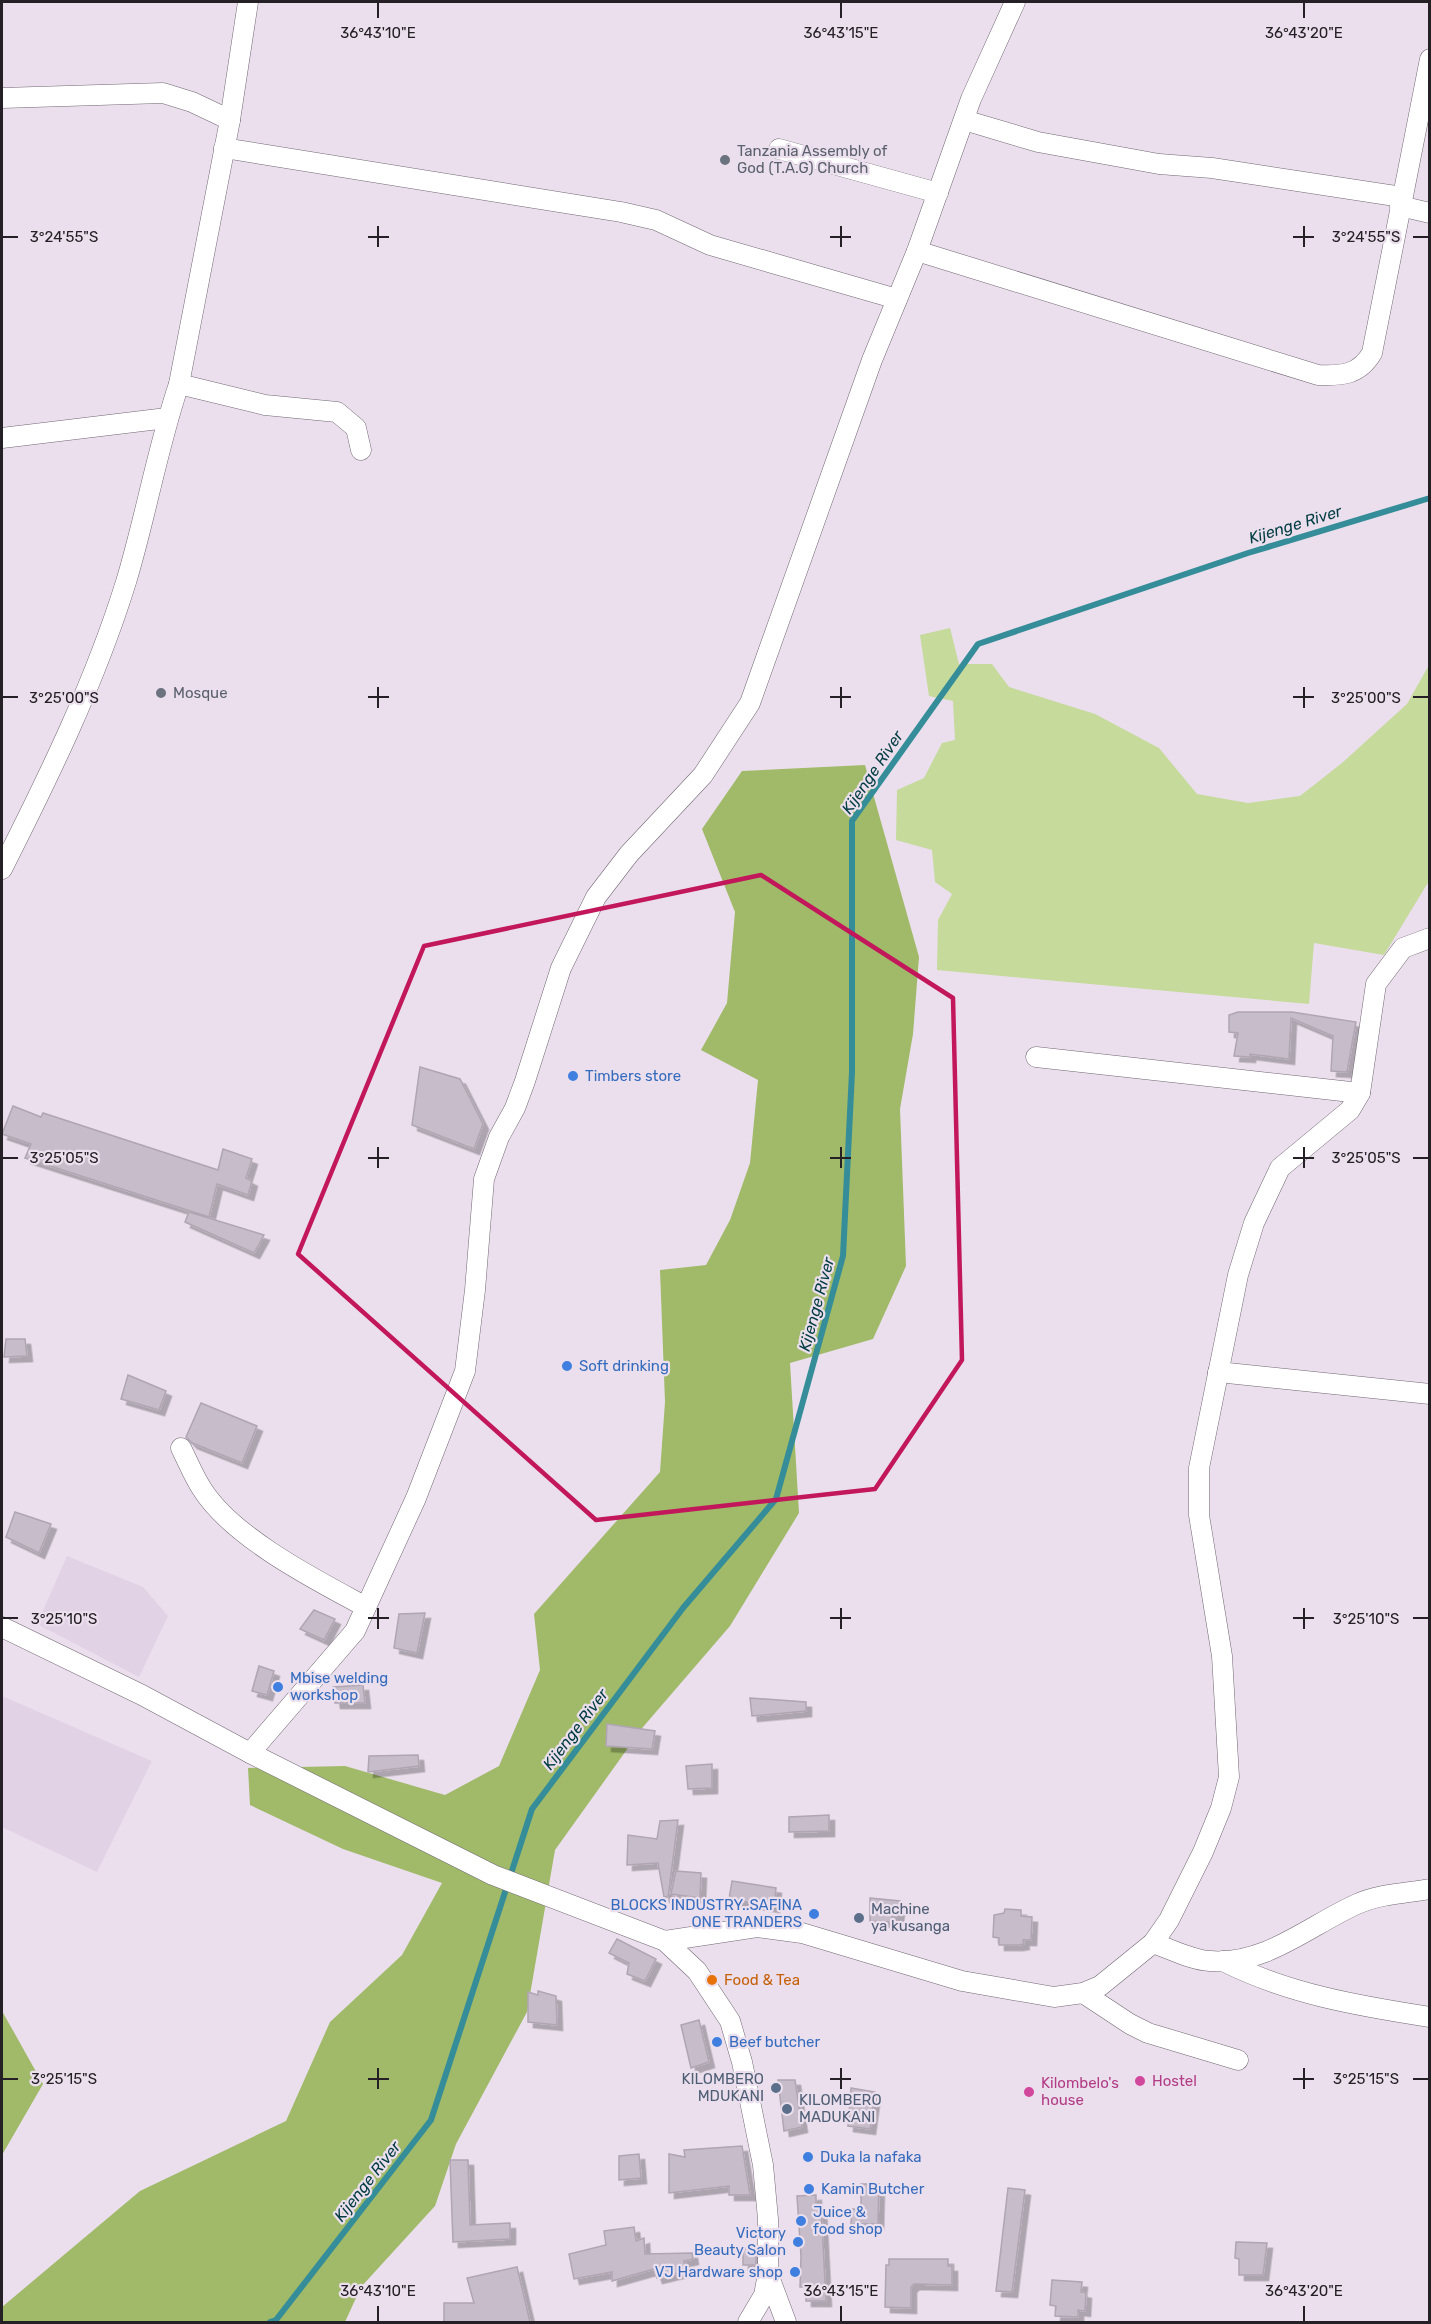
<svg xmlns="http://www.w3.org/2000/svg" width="1431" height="2324" font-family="Rubik,sans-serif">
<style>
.built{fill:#e2d2e6}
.green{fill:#c5da9b}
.forest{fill:#a0ba69}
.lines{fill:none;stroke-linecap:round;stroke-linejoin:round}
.stream{stroke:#348d98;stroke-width:6}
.building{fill:#c7bcc9;stroke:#b0a5b2;stroke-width:1.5;filter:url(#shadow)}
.minor-casing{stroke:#716773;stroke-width:21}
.minor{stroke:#fff;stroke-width:20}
.marked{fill:none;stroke:#c2185b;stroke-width:4.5;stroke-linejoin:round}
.ticks{fill:none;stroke:#242025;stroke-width:2}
.worship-dot{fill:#6b7280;stroke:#ebdfed;stroke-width:2}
.shop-dot{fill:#3f7fe0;stroke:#ebdfed;stroke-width:2}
.service-dot{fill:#5c6f8a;stroke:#ebdfed;stroke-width:2}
.food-dot{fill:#e8710a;stroke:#ebdfed;stroke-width:2}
.hotel-dot{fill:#d1479c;stroke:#ebdfed;stroke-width:2}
.labels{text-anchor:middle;stroke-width:4.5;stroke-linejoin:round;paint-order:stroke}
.worship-label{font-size:15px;fill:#5b616d;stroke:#ebdfed;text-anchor:start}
.shop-label{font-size:15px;fill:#366cbe;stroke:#ebdfed;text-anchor:start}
.service-label{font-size:15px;fill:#4e5e75;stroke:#ebdfed;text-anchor:start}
.food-label{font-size:15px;fill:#c56008;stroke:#ebdfed;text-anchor:start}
.hotel-label{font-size:15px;fill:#b23c85;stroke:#ebdfed;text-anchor:start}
.water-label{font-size:16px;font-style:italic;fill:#003c42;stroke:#ebdfed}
.ticks-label{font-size:15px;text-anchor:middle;fill:#242025;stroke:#ebdfed;stroke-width:4.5;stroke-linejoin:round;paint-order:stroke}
</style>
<defs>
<filter id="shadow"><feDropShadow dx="5.5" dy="5.5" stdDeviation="0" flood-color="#0004"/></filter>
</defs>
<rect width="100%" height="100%" fill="#ebdfed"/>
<g class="built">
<path d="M67,1556L143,1587L168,1616L139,1677L37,1624Z"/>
<path d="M2,1696L152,1761L97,1872L2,1827Z"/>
</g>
<path class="green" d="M950,628L959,664H992L1009,687L1095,714L1159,748L1197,794L1248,803L1300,796L1342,763L1407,704L1429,665V881L1384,955L1314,943L1309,1004L937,970L938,920L952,894L935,882L932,850L896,840L897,790L924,778L942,743L955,740L953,701L929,696L920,635Z"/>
<g class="forest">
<path d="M865,765L919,957L913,1034L900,1109L906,1266L873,1339L790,1363L799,1513L730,1626L643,1727L555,1850L527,2012L456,2144L435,2206L361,2287L345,2322H2V2307L140,2191L286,2121L330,2022L402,1955L442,1883L343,1849L250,1805L248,1768L345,1766L445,1795L499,1766L540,1670L534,1614L660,1472L665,1402L660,1270L706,1265L730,1220L750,1163L758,1080L701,1050L727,1003L735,912L702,829L742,771Z"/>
<path d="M2,2011L43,2084L2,2155Z"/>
</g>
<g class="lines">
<path class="stream" d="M270,2322L276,2320L431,2120L532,1809L683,1608L776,1499L843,1256L852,1072V821L978,644L1248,553L1430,498"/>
</g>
<g class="building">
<path d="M1238,1012H1292L1356,1022L1347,1072L1331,1071L1333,1036L1291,1018L1289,1059L1250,1054V1057L1234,1056L1238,1033L1229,1032V1015Z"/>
<path d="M420,1067L460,1079L483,1124L474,1149L412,1125Z"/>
<path d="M13,1106L41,1117L43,1113L218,1170L223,1149L252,1159L246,1178L252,1181L248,1195L217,1184L209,1217L25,1158L31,1144L2,1134Z"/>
<path d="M189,1212L264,1235L254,1253L185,1222Z"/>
<path d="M6,1339H25L27,1356L4,1357Z"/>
<path d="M128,1375L166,1391L159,1410L121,1399Z"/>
<path d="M201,1403L257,1426L242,1463L192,1443L186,1437Z"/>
<path d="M15,1512L51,1524L39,1553L6,1537Z"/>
<path d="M314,1610L335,1619L324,1640L300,1629Z"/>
<path d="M425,1613L417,1653L394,1648L399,1614Z"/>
<path d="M259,1666L274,1671L267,1695L252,1691Z"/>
<path d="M363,1685L365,1703H335L333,1687Z"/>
<path d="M750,1698L806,1702V1711L752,1716Z"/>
<path d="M607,1724L655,1731L652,1749L606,1746Z"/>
<path d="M418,1755L419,1766L368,1772L369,1756Z"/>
<path d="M712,1764V1788L688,1789L686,1766Z"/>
<path d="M829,1815V1831L789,1832V1817Z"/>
<path d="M678,1820L668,1897H664L658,1863L627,1865L628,1835L657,1839L660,1821Z"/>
<path d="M676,1871L701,1873L700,1898L671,1894Z"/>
<path d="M732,1881L776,1888L774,1907L729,1899Z"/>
<path d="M870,1898L900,1901L898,1917H892V1922L870,1921Z"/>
<path d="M1005,1909L1021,1910V1916L1032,1917L1031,1940H1023L1024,1944L1018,1945H999V1938L993,1937L994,1915L1004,1913Z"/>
<path d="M617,1939L656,1959L645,1981L627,1974L629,1963L609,1953Z"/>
<path d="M538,1991L556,1996L557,2025L528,2022V1992L538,1995Z"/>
<path d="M699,2020L709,2062L691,2068L681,2025Z"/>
<path d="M778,2080H795L802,2127L784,2131Z"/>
<path d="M851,2088L875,2092L870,2129L848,2126Z"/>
<path d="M742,2146L750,2195H729V2186L669,2193V2154L685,2157L684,2150Z"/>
<path d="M639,2154L641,2178L619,2180V2156Z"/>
<path d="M450,2160H468L470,2225L510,2223V2239L453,2242Z"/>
<path d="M861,2184H879L878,2224H851L852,2209H861Z"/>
<path d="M1008,2188L1025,2190L1012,2292L996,2291Z"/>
<path d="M816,2195V2205H821L826,2301H806V2287H800L801,2256L797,2196Z"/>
<path d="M634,2227L636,2241L644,2238L645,2254L692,2253L693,2259L684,2261L686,2271L657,2278L654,2269L612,2281V2272L574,2279L569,2254L606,2245L604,2231Z"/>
<path d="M1236,2242L1267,2243L1263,2275H1239V2259L1235,2258Z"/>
<rect x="743" y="2248" width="13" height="17"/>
<path d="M889,2259H948V2266H952V2285L914,2284L911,2287V2308L885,2307L886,2265H889Z"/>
<path d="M517,2267L530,2322H444V2303H474L467,2278Z"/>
<path d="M1052,2280L1082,2282L1081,2292L1086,2293L1085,2311L1078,2310V2317L1055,2316L1056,2306L1050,2305Z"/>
</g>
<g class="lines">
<g class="minor-casing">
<g id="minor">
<path d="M2,98L163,93L192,102L230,120"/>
<path d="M964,120L1038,142L1159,164L1212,168L1402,197"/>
<path d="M224,148L621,212L656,220L710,245L897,299"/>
<path d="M779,149L938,193"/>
<path d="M1400,206L1430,213"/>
<path d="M917,251L1318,375C1342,376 1359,375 1372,353L1430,59"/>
<path d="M179,384L265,405L337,412L356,428L361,450"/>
<path d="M2,438L167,418"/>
<path d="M2,869C49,776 95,682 126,582C146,516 157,449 179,384L230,120L248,2"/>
<path d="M1036,1057L1360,1093"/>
<path d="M1218,1372L1430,1394"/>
<path d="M181,1448C188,1462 194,1477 202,1489C233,1538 316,1580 366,1607"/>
<path d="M2,1627L142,1695L250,1753L493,1875L665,1941L697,1971L730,2021L742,2062L763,2165L768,2219V2274L764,2295L748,2322"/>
<path d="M250,1753L355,1631L416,1498L465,1371L475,1290L484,1179L499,1137L515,1108L525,1081L561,968L596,897L629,854L703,775L750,703L872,360L917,251L971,99L1015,2"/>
<path d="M665,1941L757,1927L802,1933L962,1981L1054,1997L1083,1993L1100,1986L1153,1943L1169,1920L1203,1852L1221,1808L1229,1777L1222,1656L1199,1515V1468L1238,1275L1254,1223L1280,1168L1350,1110L1360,1093L1376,984L1403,948L1430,938"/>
<path d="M1153,1943C1171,1949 1191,1960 1210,1961C1265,1966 1310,1925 1357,1904C1379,1894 1407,1893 1430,1889"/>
<path d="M1223,1961C1288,1994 1359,2006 1430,2017"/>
<path d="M1083,1993L1130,2024L1148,2033L1238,2060"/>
<path d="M768,2274L786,2322"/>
</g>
</g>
<use href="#minor" class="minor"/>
</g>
<path class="marked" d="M761,875L953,998L962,1360L875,1489L596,1520L298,1254L424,946Z"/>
<path class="ticks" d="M378,3V18M841,3V18M1304,3V18M378,226V247M841,226V247M1304,226V247M3,237H18M368,237H389M830,237H851M1293,237H1314M1413,237H1428M378,687V708M841,687V708M1304,687V708M3,697H18M368,697H389M830,697H851M1293,697H1314M1413,697H1428M378,1147V1168M841,1147V1168M1304,1147V1168M3,1158H18M368,1158H389M830,1158H851M1293,1158H1314M1413,1158H1428M378,1608V1629M841,1608V1629M1304,1608V1629M3,1618H18M368,1618H389M830,1618H851M1293,1618H1314M1413,1618H1428M378,2068V2089M841,2068V2089M1304,2068V2089M3,2079H18M368,2079H389M830,2079H851M1293,2079H1314M1413,2079H1428M378,2306V2321M841,2306V2321M1304,2306V2321"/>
<g class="worship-dot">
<circle cx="725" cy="160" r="6"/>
<circle cx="161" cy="693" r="6"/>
</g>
<g class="shop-dot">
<circle cx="573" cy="1076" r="6"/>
<circle cx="567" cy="1366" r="6"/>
<circle cx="278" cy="1687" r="6"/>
<circle cx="814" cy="1914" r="6"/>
<circle cx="717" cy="2042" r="6"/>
<circle cx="808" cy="2157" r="6"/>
<circle cx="809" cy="2189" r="6"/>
<circle cx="801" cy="2221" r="6"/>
<circle cx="798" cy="2242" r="6"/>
<circle cx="795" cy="2272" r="6"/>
</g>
<g class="service-dot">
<circle cx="859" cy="1918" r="6"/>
<circle cx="776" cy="2088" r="6"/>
<circle cx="787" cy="2109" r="6"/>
</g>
<circle class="food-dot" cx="712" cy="1980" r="6"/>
<g class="hotel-dot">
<circle cx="1140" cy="2081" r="6"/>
<circle cx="1029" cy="2092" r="6"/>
</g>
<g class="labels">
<g class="worship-label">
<text x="737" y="156">Tanzania Assembly of<tspan x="737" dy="17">God (T.A.G) Church</tspan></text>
<text x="173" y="698">Mosque</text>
</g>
<g class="shop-label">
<text x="585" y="1081">Timbers store</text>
<text x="579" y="1371">Soft drinking</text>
<text x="290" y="1683">Mbise welding<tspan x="290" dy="17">workshop</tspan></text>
<text x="802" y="1910" text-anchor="end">BLOCKS INDUSTRY..SAFINA<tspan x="802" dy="17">ONE TRANDERS</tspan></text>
<text x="729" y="2047">Beef butcher</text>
<text x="820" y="2162">Duka la nafaka</text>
<text x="821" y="2194">Kamin Butcher</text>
<text x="813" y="2217">Juice &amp;<tspan x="813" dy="17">food shop</tspan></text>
<text x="786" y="2238" text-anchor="end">Victory<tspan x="786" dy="17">Beauty Salon</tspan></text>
<text x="783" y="2277" text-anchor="end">VJ Hardware shop</text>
</g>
<g class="service-label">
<text x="871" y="1914">Machine<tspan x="871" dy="17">ya kusanga</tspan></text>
<text x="764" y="2084" text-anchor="end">KILOMBERO<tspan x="764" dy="17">MDUKANI</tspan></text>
<text x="799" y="2105">KILOMBERO<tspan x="799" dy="17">MADUKANI</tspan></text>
</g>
<g class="food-label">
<text x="724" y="1985">Food &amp; Tea</text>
</g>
<g class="hotel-label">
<text x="1152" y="2086">Hostel</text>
<text x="1041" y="2088">Kilombelo's<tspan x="1041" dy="17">house</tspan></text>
</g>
<g class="water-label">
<text transform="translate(1295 524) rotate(-17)" y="6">Kijenge River</text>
<text transform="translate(872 772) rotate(-56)" y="6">Kijenge River</text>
<text transform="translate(816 1304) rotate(-75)" y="6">Kijenge River</text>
<text transform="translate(575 1729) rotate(-53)" y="6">Kijenge River</text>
<text transform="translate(367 2181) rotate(-52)" y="6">Kijenge River</text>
</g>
</g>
<g class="ticks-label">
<text x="378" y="38">36°43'10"E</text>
<text x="841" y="38">36°43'15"E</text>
<text x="1304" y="38">36°43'20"E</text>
<text x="64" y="242">3°24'55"S</text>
<text x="1366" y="242">3°24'55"S</text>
<text x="64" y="703">3°25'00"S</text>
<text x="1366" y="703">3°25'00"S</text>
<text x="64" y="1163">3°25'05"S</text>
<text x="1366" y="1163">3°25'05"S</text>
<text x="64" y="1624">3°25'10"S</text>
<text x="1366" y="1624">3°25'10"S</text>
<text x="64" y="2084">3°25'15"S</text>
<text x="1366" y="2084">3°25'15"S</text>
<text x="378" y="2296">36°43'10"E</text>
<text x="841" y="2296">36°43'15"E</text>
<text x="1304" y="2296">36°43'20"E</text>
</g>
<rect width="1431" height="2324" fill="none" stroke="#242025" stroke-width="6"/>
</svg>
